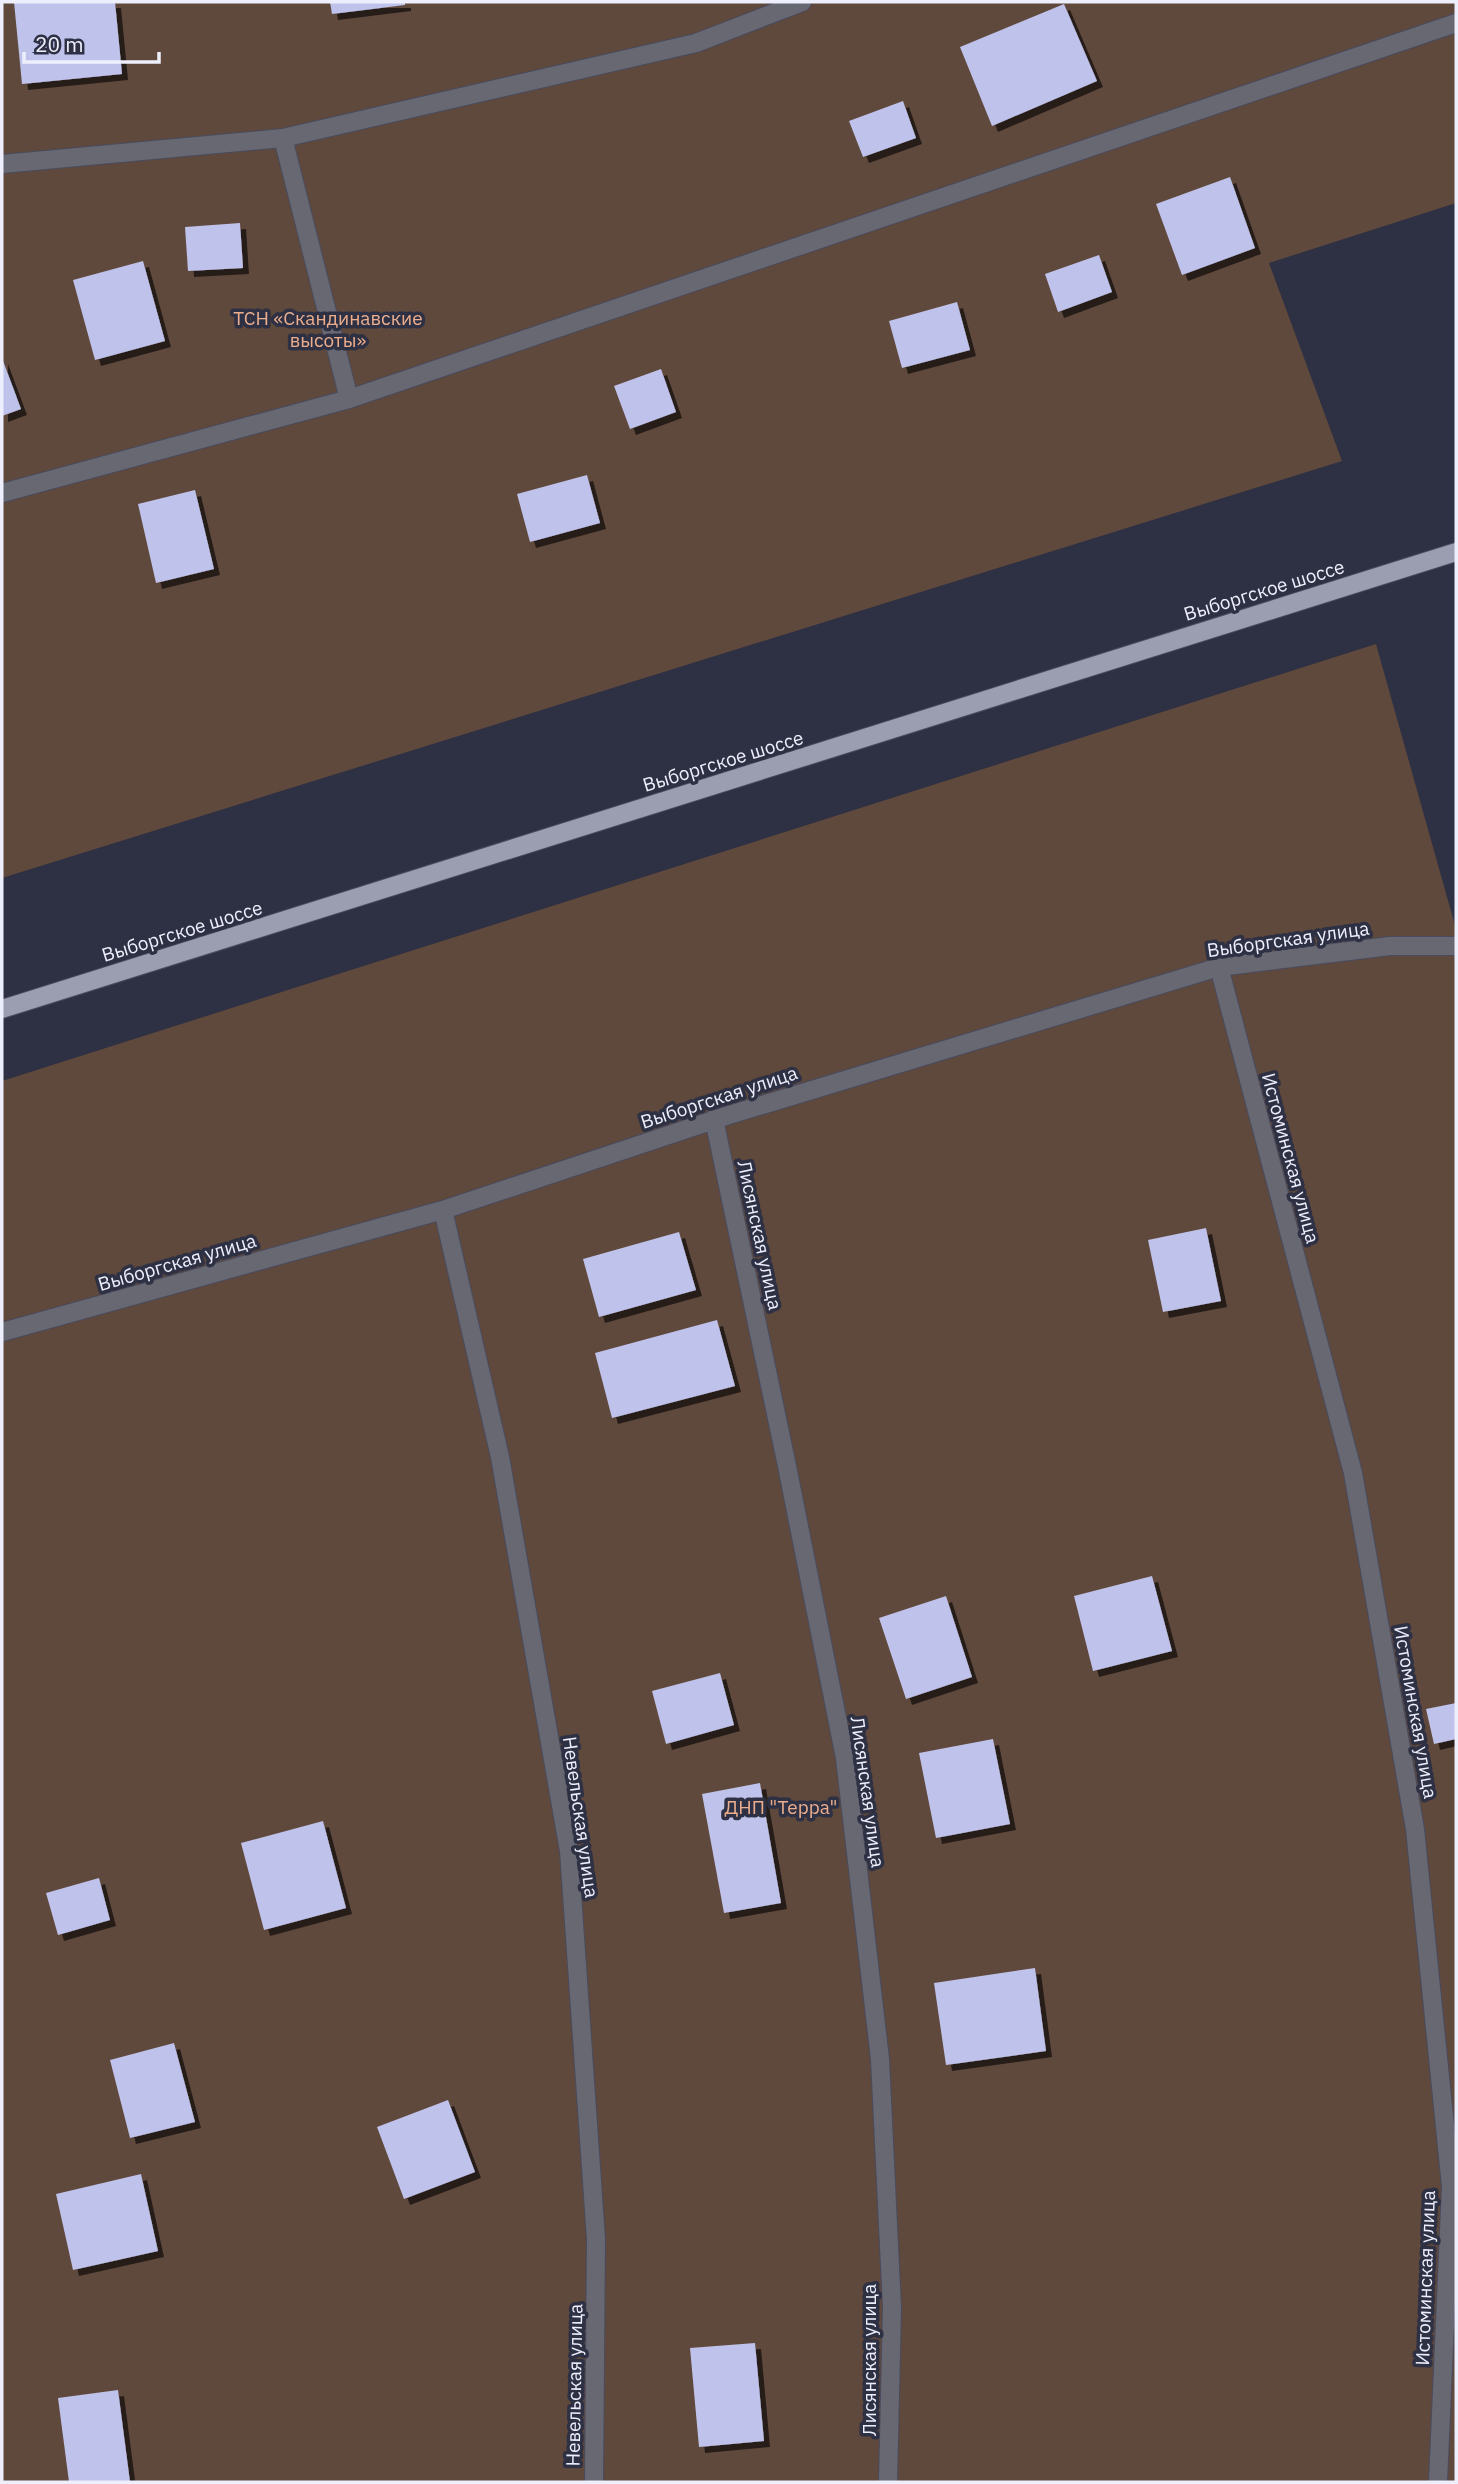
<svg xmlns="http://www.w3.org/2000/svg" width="1458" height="2484" font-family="'IBM Plex Sans',sans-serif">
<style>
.green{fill:#5f483c}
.building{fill:#bfc2ea;filter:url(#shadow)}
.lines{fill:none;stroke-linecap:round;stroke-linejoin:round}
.street-casing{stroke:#494b5e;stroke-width:20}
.primary-casing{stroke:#494b5e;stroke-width:20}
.street{stroke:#676872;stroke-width:18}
.primary{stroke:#9b9db1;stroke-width:18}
.labels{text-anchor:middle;stroke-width:7;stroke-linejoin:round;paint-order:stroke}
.park-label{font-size:19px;fill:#ecae8d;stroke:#2e3044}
.street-label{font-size:19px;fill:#eeeffc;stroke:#2e3044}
</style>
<defs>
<filter id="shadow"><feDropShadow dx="6" dy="6" stdDeviation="0" flood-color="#0009"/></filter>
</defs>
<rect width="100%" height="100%" fill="#2e3044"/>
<g class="green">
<path d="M2,2H1456V203L1269,263L1342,461L2,878Z"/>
<path d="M1376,644L1456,929V2482H2V1081Z"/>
</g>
<g class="building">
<path d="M14,2H115L122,74L22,84Z"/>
<path d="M330,2H405V5L332,14Z"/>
<path d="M1064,4L1097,81L992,126L960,47Z"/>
<path d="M903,101L916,138L863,157L849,121Z"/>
<path d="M1230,177L1255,248L1182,275L1156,204Z"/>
<path d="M240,223L243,268L188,271L185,227Z"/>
<path d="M1099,255L1112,292L1058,312L1045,274Z"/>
<path d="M143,261L165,341L95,360L73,280Z"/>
<path d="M957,302L970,350L902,368L889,321Z"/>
<path d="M2,358L21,409L2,416Z"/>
<path d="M661,369L676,412L630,429L614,386Z"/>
<path d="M587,475L600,523L530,542L517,494Z"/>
<path d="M195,490L214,569L156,583L138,504Z"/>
<path d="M1206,1228L1221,1301L1163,1312L1148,1240Z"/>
<path d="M679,1232L696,1290L599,1317L583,1259Z"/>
<path d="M717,1320L735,1386L612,1418L595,1353Z"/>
<path d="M1152,1576L1172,1651L1093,1671L1074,1596Z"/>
<path d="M946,1596L972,1677L906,1699L879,1618Z"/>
<path d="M720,1673L734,1725L666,1744L652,1691Z"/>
<path d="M1456,1703V1739L1434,1744L1426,1709Z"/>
<path d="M993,1739L1010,1824L936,1838L919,1753Z"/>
<path d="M760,1783L781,1903L724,1913L702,1794Z"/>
<path d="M323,1821L346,1908L264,1930L241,1843Z"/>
<path d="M99,1878L110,1920L58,1935L46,1893Z"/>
<path d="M1035,1968L1046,2051L946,2065L934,1983Z"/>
<path d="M174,2043L195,2122L130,2138L110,2060Z"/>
<path d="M448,2100L475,2172L404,2199L377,2127Z"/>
<path d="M141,2174L158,2251L73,2270L56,2194Z"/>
<path d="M755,2343L764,2441L699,2447L690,2348Z"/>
<path d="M118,2390L130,2482H69L58,2398Z"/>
</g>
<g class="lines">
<g class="street-casing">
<g id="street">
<path d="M283,138L349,399"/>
<path d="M2,164L283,138L696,43L802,2"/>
<path d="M2,493L349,399L1456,23"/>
<path d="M1219,967L1353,1473L1415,1829L1451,2186L1438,2482"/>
<path d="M714,1119L787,1466L845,1758L880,2059L892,2308L888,2482"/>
<path d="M443,1210L500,1457L569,1851L596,2239L594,2482"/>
<path d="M2,1332L443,1210L729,1115L1219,967L1390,946H1456"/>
</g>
</g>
<g class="primary-casing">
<path id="primary" d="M2,1009L1456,552"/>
</g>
<use href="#street" class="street"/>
<use href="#primary" class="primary"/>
</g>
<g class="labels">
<g class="park-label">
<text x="328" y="325">ТСН «Скандинавские<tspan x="328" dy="22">высоты»</tspan></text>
<text x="781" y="1814">ДНП "Терра"</text>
</g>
<g class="street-label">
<text transform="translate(1264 590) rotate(-17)" y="7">Выборгское шоссе</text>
<text transform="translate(723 761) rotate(-17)" y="7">Выборгское шоссе</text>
<text transform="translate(182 931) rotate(-17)" y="7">Выборгское шоссе</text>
<text transform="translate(1288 939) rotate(-8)" y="7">Выборгская улица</text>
<text transform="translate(719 1097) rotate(-18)" y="7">Выборгская улица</text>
<text transform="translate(1291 1158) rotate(75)" y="7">Истоминская улица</text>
<text transform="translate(760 1235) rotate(78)" y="7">Лисянская улица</text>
<text transform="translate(177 1262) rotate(-16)" y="7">Выборгская улица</text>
<text transform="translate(1416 1712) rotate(80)" y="7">Истоминская улица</text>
<text transform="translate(868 1792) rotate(82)" y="7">Лисянская улица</text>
<text transform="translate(581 1817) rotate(82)" y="7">Невельская улица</text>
<text transform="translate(1425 2278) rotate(-88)" y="7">Истоминская улица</text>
<text transform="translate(869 2360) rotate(-90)" y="7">Лисянская улица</text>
<text transform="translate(574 2385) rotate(-89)" y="7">Невельская улица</text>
</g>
</g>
<rect width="1458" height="2484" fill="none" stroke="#eeeffc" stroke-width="7"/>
<path d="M24 52v10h135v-10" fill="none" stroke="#eeeffc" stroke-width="3.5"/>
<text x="35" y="52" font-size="21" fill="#eeeffc" stroke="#2e3044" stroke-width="5" paint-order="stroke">20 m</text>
</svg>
